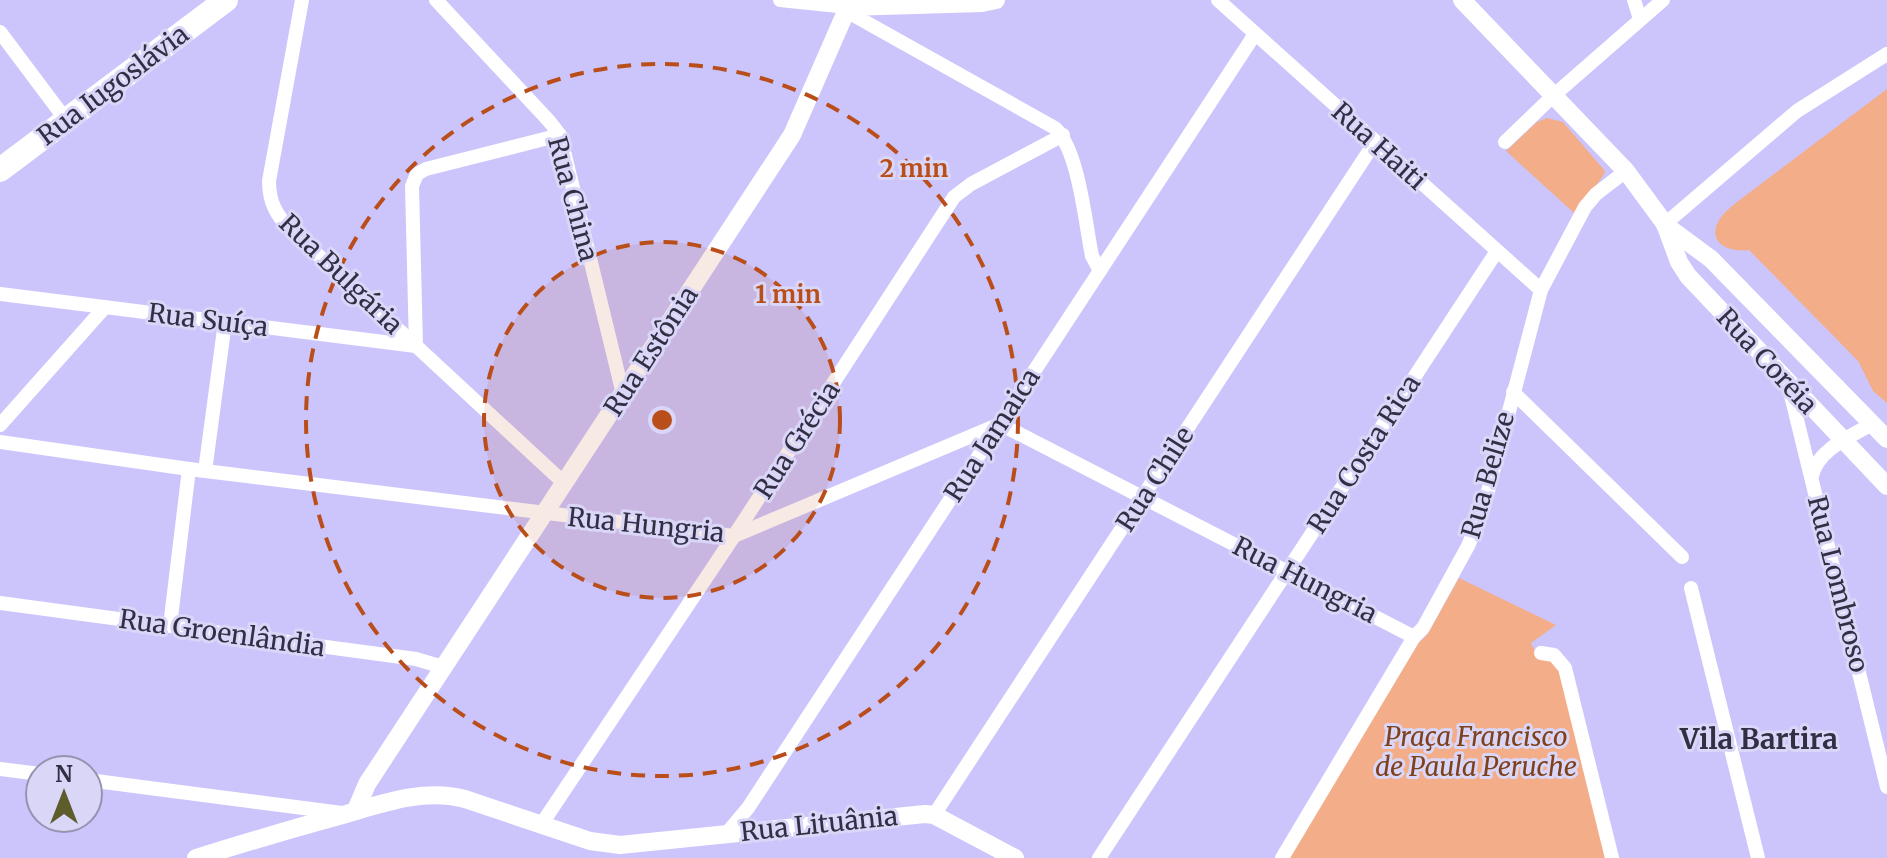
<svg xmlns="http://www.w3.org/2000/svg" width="1887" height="858" font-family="Merriweather,serif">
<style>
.green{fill:#f3ae89}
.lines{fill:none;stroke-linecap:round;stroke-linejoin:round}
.minor{stroke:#fff;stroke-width:14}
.tertiary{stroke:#fff;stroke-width:18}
.primary{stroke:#fff;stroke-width:24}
.ring{fill:none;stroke:#ba4e1a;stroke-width:4;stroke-dasharray:14 10}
.labels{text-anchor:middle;stroke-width:6;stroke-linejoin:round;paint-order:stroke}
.street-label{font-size:26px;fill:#322f45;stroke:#d9d6f7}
.park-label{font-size:26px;font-style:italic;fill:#7f411b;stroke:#d9d6f7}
.neighbourhood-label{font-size:28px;font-weight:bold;fill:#322f45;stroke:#d9d6f7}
.centre{fill:#ba4e1a;stroke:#d9d6f7;stroke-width:4}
.ring-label{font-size:24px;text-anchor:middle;font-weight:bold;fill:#ba4e1a;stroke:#d9d6f7;stroke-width:6;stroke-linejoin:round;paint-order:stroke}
</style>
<rect width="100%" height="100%" fill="#cbc5fc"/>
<g class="green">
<path d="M1887,89V403L1873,391L1858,361L1749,250C1731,253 1707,244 1718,222C1722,214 1730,208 1737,202Z"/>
<path d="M1547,118L1563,122L1605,171C1602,182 1582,199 1574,213L1506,151L1537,122Z"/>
<path d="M1459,578L1556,625L1531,643L1536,653L1562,663L1612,858H1288L1417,644L1427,635Z"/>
</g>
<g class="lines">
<g class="minor">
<path d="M302,0L269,181C269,202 276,215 291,230L564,483"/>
<path d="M436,0L549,121L560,135L623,394"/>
<path d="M780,0L848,7"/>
<path d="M1218,0L1541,290"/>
<path d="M1634,0L1640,19"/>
<path d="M846,11L1055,128C1079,151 1085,222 1092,256L1100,271"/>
<path d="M0,32L66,120"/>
<path d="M1505,142L1553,96L1663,0"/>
<path d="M1665,224L1797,111L1887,54"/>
<path d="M0,294L416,346L412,186L417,174L426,169L560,135"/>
<path d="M1788,383L1887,787"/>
<path d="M1513,392L1682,557"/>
<path d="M0,425L105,307"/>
<path d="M0,442L189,469L734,536L1000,424L1414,637"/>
<path d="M205,471L225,322"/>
<path d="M1812,476C1818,449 1850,437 1872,424"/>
<path d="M1691,588L1758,858"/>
<path d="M0,603L416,659L443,667"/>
<path d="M170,626L189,469"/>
<path d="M1541,653L1554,655L1565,668L1612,858"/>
<path d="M0,769L40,774"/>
<path d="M88,780L342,813"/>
<path d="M934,815L1375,142"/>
<path d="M541,825L734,536L954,197L971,184L1063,135"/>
<path d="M726,834L748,808L1255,34"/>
<path d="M1099,858L1497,251"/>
<path d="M1282,858L1414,637L1423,628L1468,546L1483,510L1541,290L1585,207L1596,194L1626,171"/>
</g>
<g class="tertiary">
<path d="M1462,0L1626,171L1665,224L1679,262L1688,276L1887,486"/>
<path d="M1665,225L1711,259L1887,439"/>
<path d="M356,810L367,784L792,135L848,7L982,3L996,0"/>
<path d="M196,858C244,843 291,829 339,816C381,804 422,788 465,799L590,841L620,845L925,814L934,815L1015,858"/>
</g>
<path class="primary" d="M0,170L226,0"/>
</g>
<circle cx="662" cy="420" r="178" fill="#ba4e1a" fill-opacity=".12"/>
<g class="ring">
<circle cx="662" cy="420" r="178"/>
<circle cx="662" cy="420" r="356"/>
</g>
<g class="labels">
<g class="street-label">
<text transform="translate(113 85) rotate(-37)" y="9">Rua Iugoslávia</text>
<text transform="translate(1379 146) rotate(42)" y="9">Rua Haiti</text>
<text transform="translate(573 199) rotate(75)" y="9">Rua China</text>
<text transform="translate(341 274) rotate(44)" y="9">Rua Bulgária</text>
<text transform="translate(208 320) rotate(7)" y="9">Rua Suíça</text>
<text transform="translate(651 351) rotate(-57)" y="9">Rua Estônia</text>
<text transform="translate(1767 361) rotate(47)" y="9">Rua Coréia</text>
<text transform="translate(992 435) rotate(-57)" y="9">Rua Jamaica</text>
<text transform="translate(797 440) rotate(-57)" y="9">Rua Grécia</text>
<text transform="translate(1364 454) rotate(-57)" y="9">Rua Costa Rica</text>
<text transform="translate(1488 475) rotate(-74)" y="9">Rua Belize</text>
<text transform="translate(1155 479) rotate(-57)" y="9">Rua Chile</text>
<text transform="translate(646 525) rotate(6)" y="9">Rua Hungria</text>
<text transform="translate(1305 580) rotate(27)" y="9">Rua Hungria</text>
<text transform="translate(1838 584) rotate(76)" y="9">Rua Lombroso</text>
<text transform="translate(222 633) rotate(8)" y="9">Rua Groenlândia</text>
<text transform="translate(819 824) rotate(-6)" y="9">Rua Lituânia</text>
</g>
<g class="park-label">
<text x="1476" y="746">Praça Francisco<tspan x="1476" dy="30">de Paula Peruche</tspan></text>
</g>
<g class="neighbourhood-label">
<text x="1759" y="749">Vila Bartira</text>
</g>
</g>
<circle cx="662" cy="420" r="12" class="centre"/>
<g class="ring-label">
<text x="914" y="177">2 min</text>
<text x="788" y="303">1 min</text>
</g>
<g transform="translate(64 794)"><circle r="38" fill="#d9d6f7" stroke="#9693b0" stroke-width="2"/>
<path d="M0-6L14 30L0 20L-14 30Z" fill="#5c5d2a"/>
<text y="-12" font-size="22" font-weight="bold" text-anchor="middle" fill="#322f45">N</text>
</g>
</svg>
